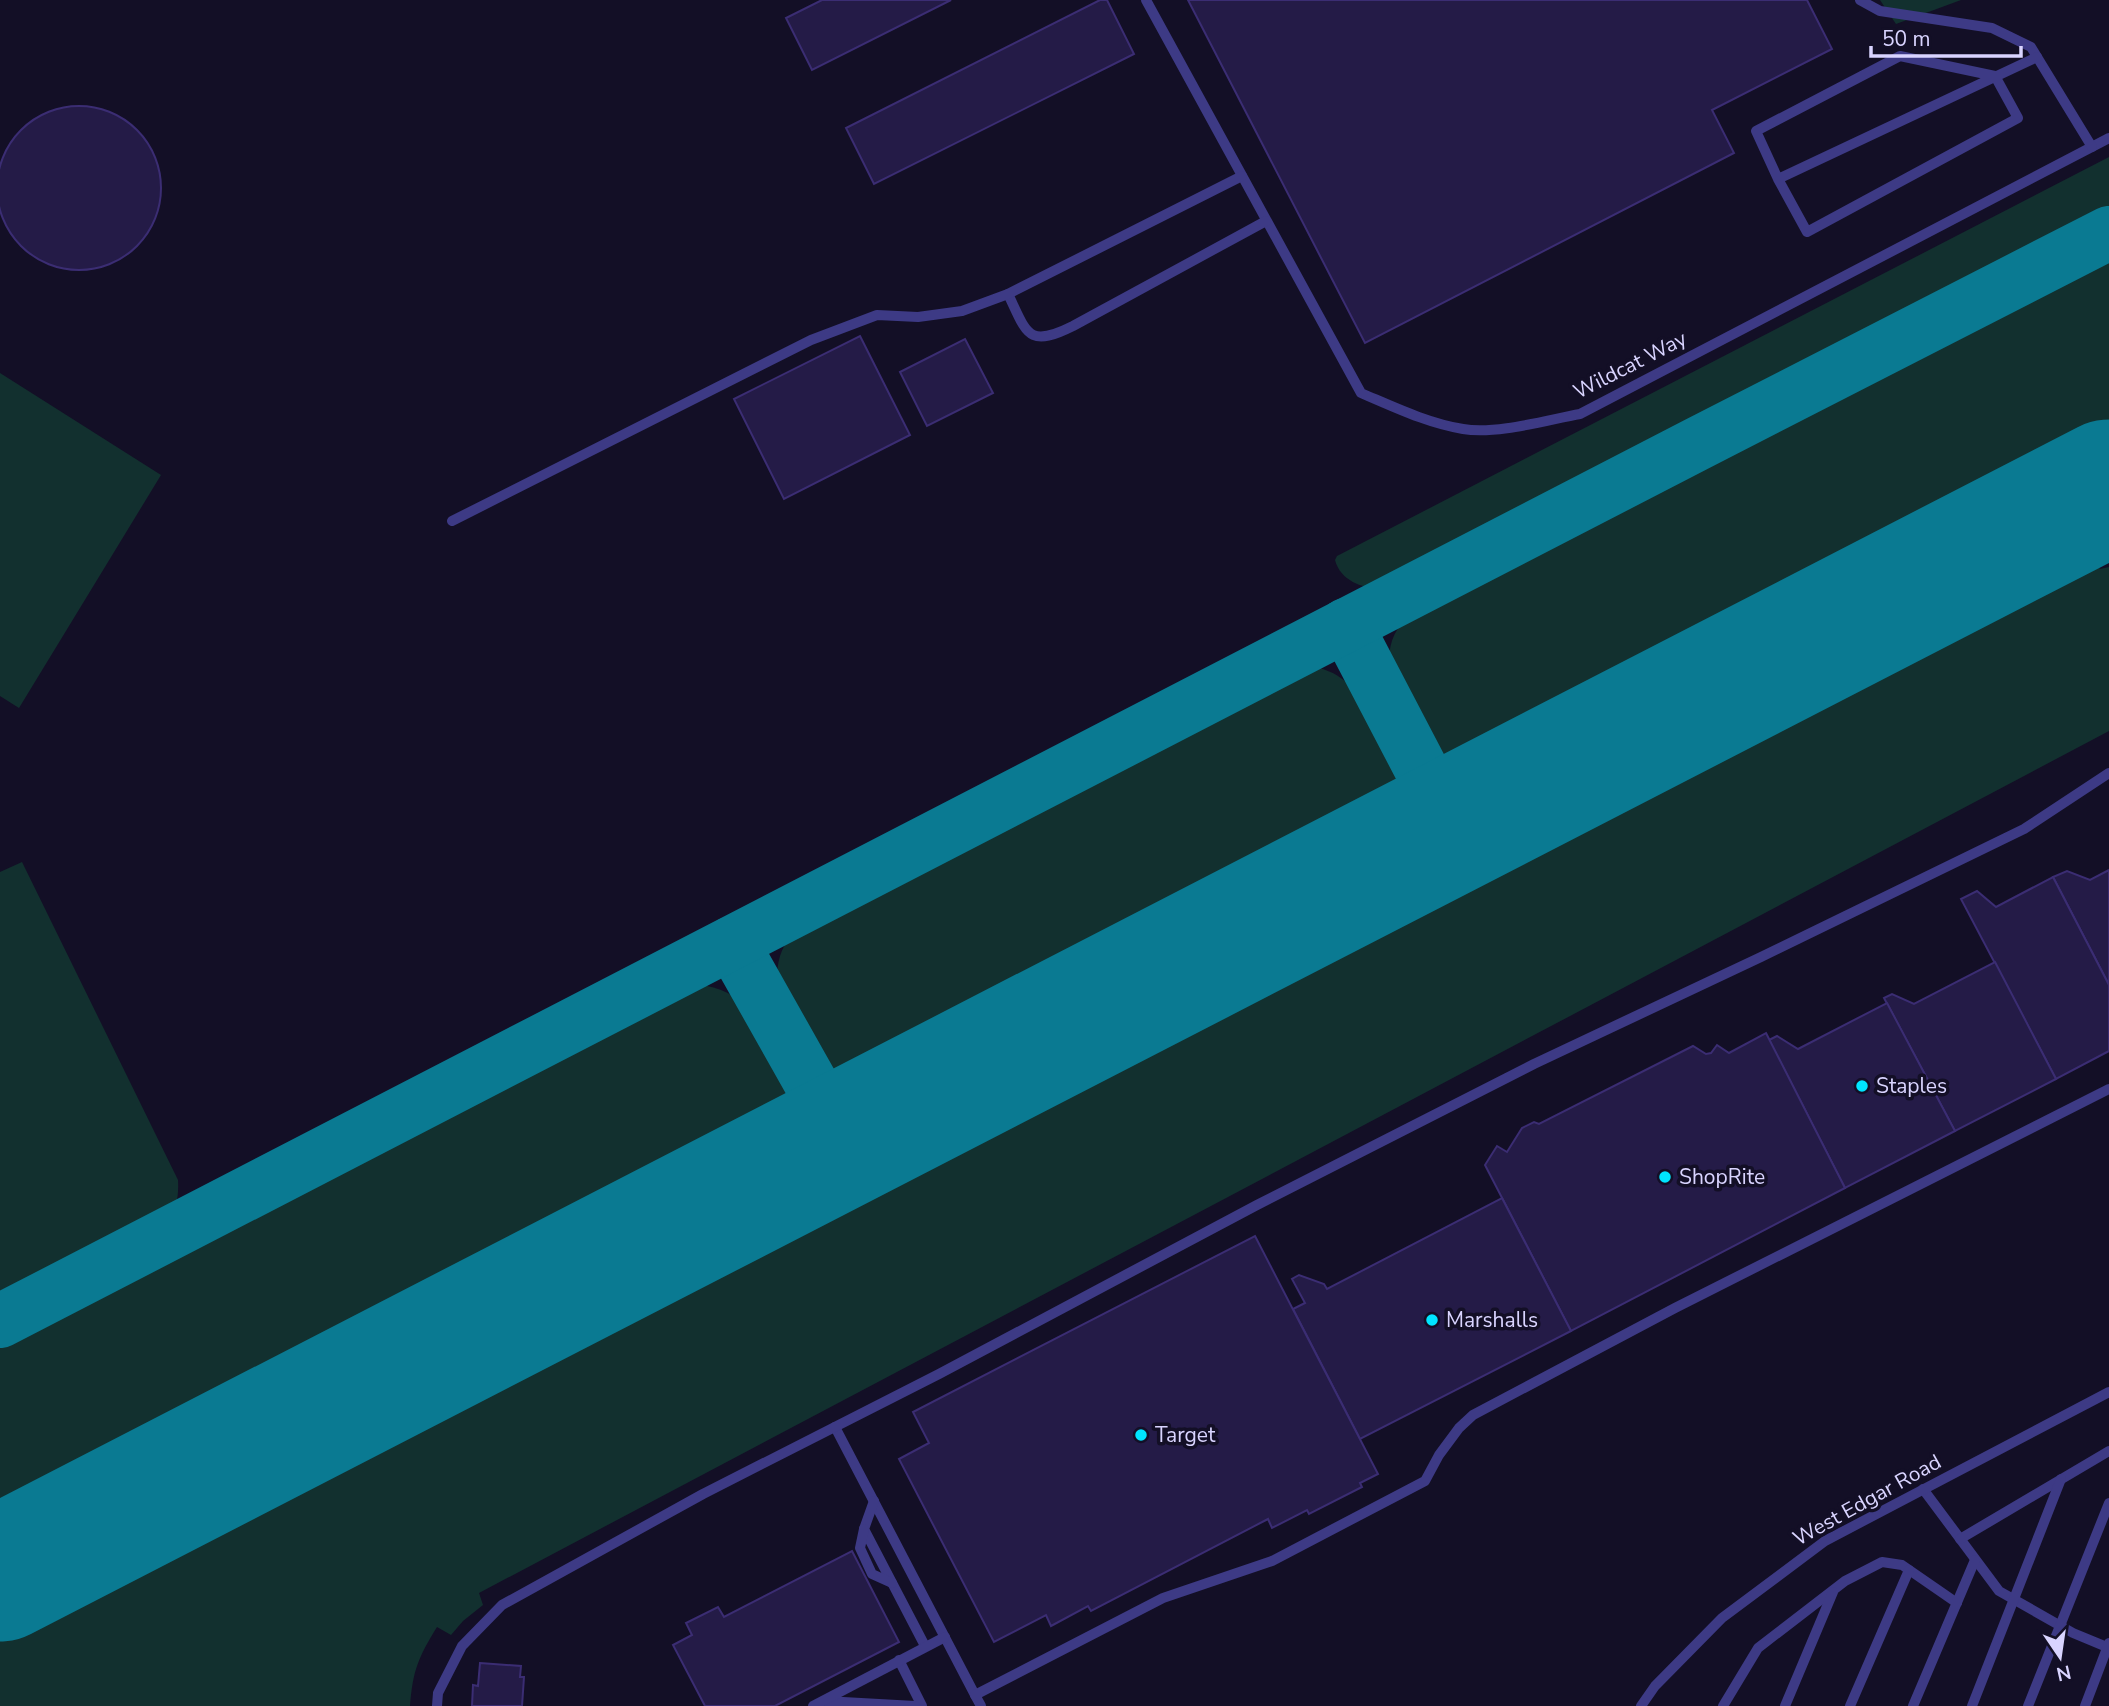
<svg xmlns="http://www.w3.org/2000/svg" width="2109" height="1706" font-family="'Nunito Sans',sans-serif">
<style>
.green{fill:#12302f}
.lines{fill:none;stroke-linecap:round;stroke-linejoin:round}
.taxiway{stroke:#0a7a92;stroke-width:54}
.runway{stroke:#0a7a92;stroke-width:135}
.building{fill:#241b47;stroke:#3b2d73;stroke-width:2}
.lane{stroke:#3d3a85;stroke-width:10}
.poi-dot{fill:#00e5ff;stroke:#130f26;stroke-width:2.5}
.labels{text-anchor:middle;stroke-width:7;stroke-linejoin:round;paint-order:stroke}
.street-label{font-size:21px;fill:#d9d4ff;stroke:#130f26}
.poi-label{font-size:21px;fill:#d9d4ff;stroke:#130f26;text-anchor:start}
</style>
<rect width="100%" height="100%" fill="#130f26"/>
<g class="green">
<path d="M1880,0H1961L1896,24Z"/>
<path d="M2109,157V218L1400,586C1378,593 1342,587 1335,560L1337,556Z"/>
<path d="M2109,255V420L1448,761C1438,760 1434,754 1428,747L1390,670C1387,647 1393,628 1412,614Z"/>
<path d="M0,373L161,475L19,708L0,696Z"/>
<path d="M2093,556L2100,569L2109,567V731L479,1593L483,1605L463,1621L451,1635L437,1627C418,1658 413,1670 410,1706H0V1637Z"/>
<path d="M1314,667C1364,675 1382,736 1402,776V784L835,1077L827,1076L818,1065L779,987C774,965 781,948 794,930L1293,672Z"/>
<path d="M22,862L178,1180C179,1198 176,1209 167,1224L0,1309V872Z"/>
<path d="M691,984C712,985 730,991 746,1006L788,1086L791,1094L788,1102L0,1509V1344Z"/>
</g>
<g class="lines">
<g class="taxiway">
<path d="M1346,625L1451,826"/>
<path d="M732,943L843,1140"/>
<path d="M0,1321L1697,444L2109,233"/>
</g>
<path class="runway" d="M0,1574L2109,487"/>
</g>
<g class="building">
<path d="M822,0H951L812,70L786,18Z"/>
<path d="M1100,0H1107L1134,54L874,184L846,128Z"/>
<path d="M1188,0H1807L1832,49L1712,110L1734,153L1365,343Z"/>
<circle cx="79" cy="188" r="82"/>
<path d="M860,336L910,435L784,499L734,399Z"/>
<path d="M965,339L993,393L927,426L900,372Z"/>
<path d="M2109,870V985L2053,877L2067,871L2090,880Z"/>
<path d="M2053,877L2109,985V1051L2056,1079L1961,899L1977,891L1996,907Z"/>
<path d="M1995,962L2056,1079L1955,1131L1884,998L1892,994L1914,1004Z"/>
<path d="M1887,1003L1955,1131L1845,1188L1769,1040L1777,1036L1798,1049Z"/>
<path d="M1766,1033L1845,1188L1571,1331L1485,1165L1497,1146L1507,1152L1522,1128L1534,1122L1539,1124L1693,1046L1706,1054L1711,1053L1717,1045L1729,1053Z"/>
<path d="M1502,1198L1571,1331L1360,1439L1293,1309L1305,1303L1292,1279L1299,1275L1324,1284L1327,1289Z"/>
<path d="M1255,1236L1378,1474L1360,1483L1362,1487L1309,1514L1307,1510L1272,1528L1268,1519L1091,1611L1088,1606L1051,1626L1046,1615L994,1642L899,1459L929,1443L913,1412Z"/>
<path d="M852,1551L899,1642L775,1706H705L673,1645L692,1635L686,1623L718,1607L724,1617Z"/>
<path d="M480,1663L521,1666L520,1677H524L522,1706H472L473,1685L478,1686Z"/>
</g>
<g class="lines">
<g class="lane">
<path d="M1146,0L1361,393C1394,407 1427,423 1463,429C1495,435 1547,420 1580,414L2109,138"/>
<path d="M1860,0L1880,11L1992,28L2031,47L2092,147"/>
<path d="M1778,179L1756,131L1900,56L1995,76L2018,118L1807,232L1778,179L2037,57"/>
<path d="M1008,294C1027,333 1027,349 1073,326L1266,221"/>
<path d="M452,521L811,340L877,315L918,317L962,311L1008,294L1242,176"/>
<path d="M835,1427L975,1695"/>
<path d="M1923,1489L1999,1591L2073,1633L2109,1648"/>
<path d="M874,1501L864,1529L925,1646"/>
<path d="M864,1529L860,1548L872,1574L892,1583"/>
<path d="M1960,1539L2109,1451"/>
<path d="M899,1660L922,1706"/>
<path d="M825,1701L915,1706"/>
<path d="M437,1706L438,1693L462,1646L502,1605L703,1494L939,1374L1257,1205L1534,1064L1761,957L2024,829L2109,773"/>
<path d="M813,1706L945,1637"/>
<path d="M981,1706L975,1695L1163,1598L1272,1561L1425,1481L1439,1455L1459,1428L1473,1415L1675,1308L2109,1089"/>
<path d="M1641,1706L1655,1686L1722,1618L1825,1541L2109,1392"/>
<path d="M1723,1706L1758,1648L1845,1581L1882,1562L1902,1565L1957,1603"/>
<path d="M1785,1706L1833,1592"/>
<path d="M1850,1706L1909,1570"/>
<path d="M1913,1706L1975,1560"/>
<path d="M1972,1706L2061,1479"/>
<path d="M2028,1706L2109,1503"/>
<path d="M2085,1706L2109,1643"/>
</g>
</g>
<g class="poi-dot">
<circle cx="1862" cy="1086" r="7"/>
<circle cx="1665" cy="1177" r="7"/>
<circle cx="1432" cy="1320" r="7"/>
<circle cx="1141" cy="1435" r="7"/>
</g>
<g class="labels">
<g class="street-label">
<text transform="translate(1630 365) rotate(-27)" y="7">Wildcat Way</text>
<text transform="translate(1867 1500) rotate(-29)" y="7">West Edgar Road</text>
</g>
<g class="poi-label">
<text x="1876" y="1093">Staples</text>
<text x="1679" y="1184">ShopRite</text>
<text x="1446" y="1327">Marshalls</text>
<text x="1155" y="1442">Target</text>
</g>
</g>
<g transform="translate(2060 1657) rotate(167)" stroke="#130f26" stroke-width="5" paint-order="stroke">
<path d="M0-5L12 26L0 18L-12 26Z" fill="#d9d4ff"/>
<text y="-10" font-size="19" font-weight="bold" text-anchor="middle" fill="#d9d4ff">N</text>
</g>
<path d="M1871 46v10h150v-10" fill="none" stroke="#d9d4ff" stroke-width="3.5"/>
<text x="1882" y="46" font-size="21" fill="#d9d4ff" stroke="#130f26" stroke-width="5" paint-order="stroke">50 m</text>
</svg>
